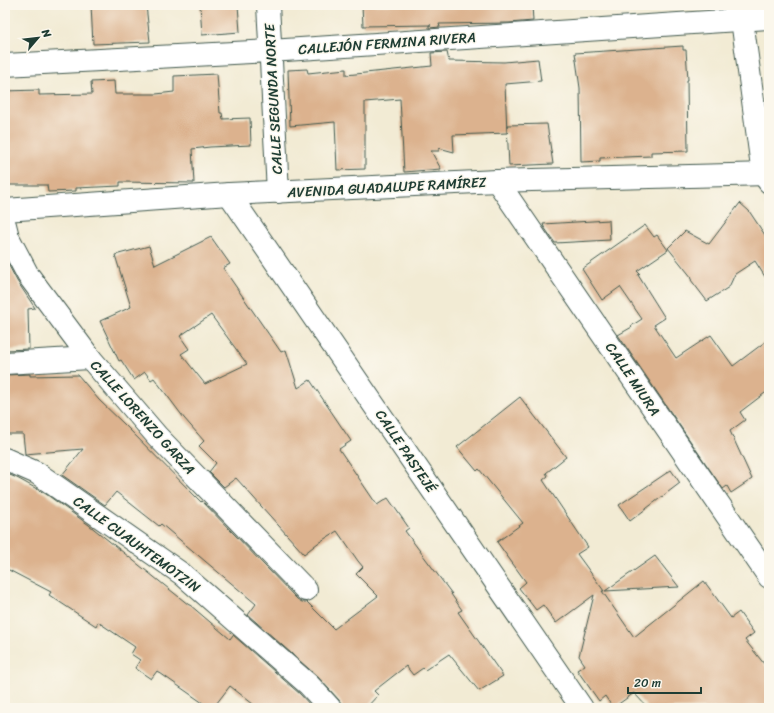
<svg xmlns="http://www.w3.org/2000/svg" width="774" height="713" font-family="Sriracha,sans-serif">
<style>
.building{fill:#dcb28e;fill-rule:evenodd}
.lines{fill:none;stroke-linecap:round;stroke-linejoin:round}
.street-casing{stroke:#3f574c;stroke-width:24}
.street{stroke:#fff;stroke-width:22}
.labels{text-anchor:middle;stroke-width:3;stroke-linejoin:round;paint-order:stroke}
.street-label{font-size:14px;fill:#1f3d34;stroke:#fbf7ec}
</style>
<rect width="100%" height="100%" fill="#fbf7ec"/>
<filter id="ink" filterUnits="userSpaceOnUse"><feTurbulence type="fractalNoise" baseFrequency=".025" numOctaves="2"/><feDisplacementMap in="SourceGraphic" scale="8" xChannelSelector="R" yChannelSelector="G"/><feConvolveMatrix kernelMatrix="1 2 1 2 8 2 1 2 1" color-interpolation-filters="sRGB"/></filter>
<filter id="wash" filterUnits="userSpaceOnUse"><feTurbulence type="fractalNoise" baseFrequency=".012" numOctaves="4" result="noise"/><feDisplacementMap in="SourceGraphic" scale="16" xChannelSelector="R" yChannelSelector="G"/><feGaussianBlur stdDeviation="0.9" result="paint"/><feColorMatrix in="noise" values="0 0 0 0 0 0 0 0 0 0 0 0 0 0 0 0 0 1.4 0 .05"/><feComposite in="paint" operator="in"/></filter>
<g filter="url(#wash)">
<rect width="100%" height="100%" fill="#f2ebd4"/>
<g id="blocks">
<g class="building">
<path d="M91,5H146L150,42L93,44Z"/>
<path d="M200,5H238L240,32L202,35Z"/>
<path d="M362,5H532L533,21L509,23L439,24L440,27L429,28V25H431L363,26Z"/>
<path d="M683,46V50H686L688,80H687L688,151L651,152V156L600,158V161L581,162L580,88L575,53Z"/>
<path d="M447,52L449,61L504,62L538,59L541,81L505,84L507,133L453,135L454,152L439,148V151H431L441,169L404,172L400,99L365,102V169L337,170L335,122L290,126L288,70L307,69L308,73L346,69V75L432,66L431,53Z"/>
<path d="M217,74L220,113H222L223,119L250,118L251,145L210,147L192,149L194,183L120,182V186L76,188V191L48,192L47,185H5V91L39,90V95L92,94L91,82L114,81L115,94H156L174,92V76Z"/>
<path d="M547,124L553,164L509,166L507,125Z"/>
<path d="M740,203L749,211L769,241V283L755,261L735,274L729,287L707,301L691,280L692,278L668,248L685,231L709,244Z"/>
<path d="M609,220L610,240L555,243L544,227L543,224Z"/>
<path d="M645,225L654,237L657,235L668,250L637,271L640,274L638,275L665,318L654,325L676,358L711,335L733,366L769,339V390L740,412L745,420L730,431L752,479L731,493L727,486L723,489L618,335L632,327L631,326L642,319L620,287L602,300L582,269Z"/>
<path d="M211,237L230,264L223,268L281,352L286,350L298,388L310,380L351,441L339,449L377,505L388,498L409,528L405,531L452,594H451L462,610L458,612L503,676L479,691L449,654L425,670L423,668L413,675L406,666L374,691L378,695L366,708H342V705L339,700L318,677L248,615L256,604L161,524L159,526L116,492L105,505L62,475L83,449L25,454L23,434H5V375L30,374V376L78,375L99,400L124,424L201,502L202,501L297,599L302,602H307L334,629L378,596L356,574L363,567L358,561L337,531L318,543L304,554L236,478L224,487L209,472L216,463L199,446L204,441L184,418L154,378L151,380L145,372L134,380L121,360L119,361L100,321L131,307L115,255L149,246L155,265ZM211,315L247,364L205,384L181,354L189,349L180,336Z"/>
<path d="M5,258L17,281L35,308L28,309L29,349L5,350Z"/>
<path d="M520,397L566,457L546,473L548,476L543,480L588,547L577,554L604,591H602L634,637L704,581L731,618L739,612L754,633L745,640L769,670V708H648L634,693L613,708L605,696L599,701L577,670L585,665L579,656L594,595L556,623L543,605L536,610L519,588L526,582L497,542L523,523L479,469L477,471L457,447Z"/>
<path d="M671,470L680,483L630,521L619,505Z"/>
<path d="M5,473L17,478L46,494L89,525L189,605H190L230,639L233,635L300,694L313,708H258L230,686L213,708H210L157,671L151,679L135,668L140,660L131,654L135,647L98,622L96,626L49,595L51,592L5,568Z"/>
<path d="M655,556L679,587L605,591Z"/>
</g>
</g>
</g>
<g filter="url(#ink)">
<use href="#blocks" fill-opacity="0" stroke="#3f574c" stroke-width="1"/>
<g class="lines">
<g class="street-casing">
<g id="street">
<path d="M268,5L278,192"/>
<path d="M741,6L742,20L763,174L769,182"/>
<path d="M5,65L270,51L769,18"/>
<path d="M497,181L769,577"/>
<path d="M229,194L582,708"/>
<path d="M5,210L229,194L497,181L769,174"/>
<path d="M5,225L8,237L28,275L90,358L157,436L306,590"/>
<path d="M5,363L90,358"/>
<path d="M5,459L37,473L182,574L309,685L330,708"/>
</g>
</g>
<use href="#street" class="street"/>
</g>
</g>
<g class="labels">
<g class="street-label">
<text transform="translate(387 43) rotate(-4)" y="5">CALLEJÓN FERMINA RIVERA</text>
<text transform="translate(273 99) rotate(-93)" y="5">CALLE SEGUNDA NORTE</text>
<text transform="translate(387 187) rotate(-3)" y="5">AVENIDA GUADALUPE RAMÍREZ</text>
<text transform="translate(633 379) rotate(56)" y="5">CALLE MIURA</text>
<text transform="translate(143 417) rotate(48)" y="5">CALLE LORENZO GARZA</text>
<text transform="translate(406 451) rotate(56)" y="5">CALLE PASTEJÉ</text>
<text transform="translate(137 544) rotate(36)" y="5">CALLE CUAUHTEMOTZIN</text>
</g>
</g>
<rect width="774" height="713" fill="none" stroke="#fbf7ec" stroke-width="20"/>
<g transform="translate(38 38) rotate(62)" stroke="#fbf7ec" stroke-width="3" paint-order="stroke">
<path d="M0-3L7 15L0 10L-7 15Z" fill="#1f3d34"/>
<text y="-6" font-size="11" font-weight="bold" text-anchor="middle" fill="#1f3d34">N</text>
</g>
<path d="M628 687v6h73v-6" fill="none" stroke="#1f3d34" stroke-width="2"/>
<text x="634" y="687" font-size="12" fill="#1f3d34" stroke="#fbf7ec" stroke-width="3" paint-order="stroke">20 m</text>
</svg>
